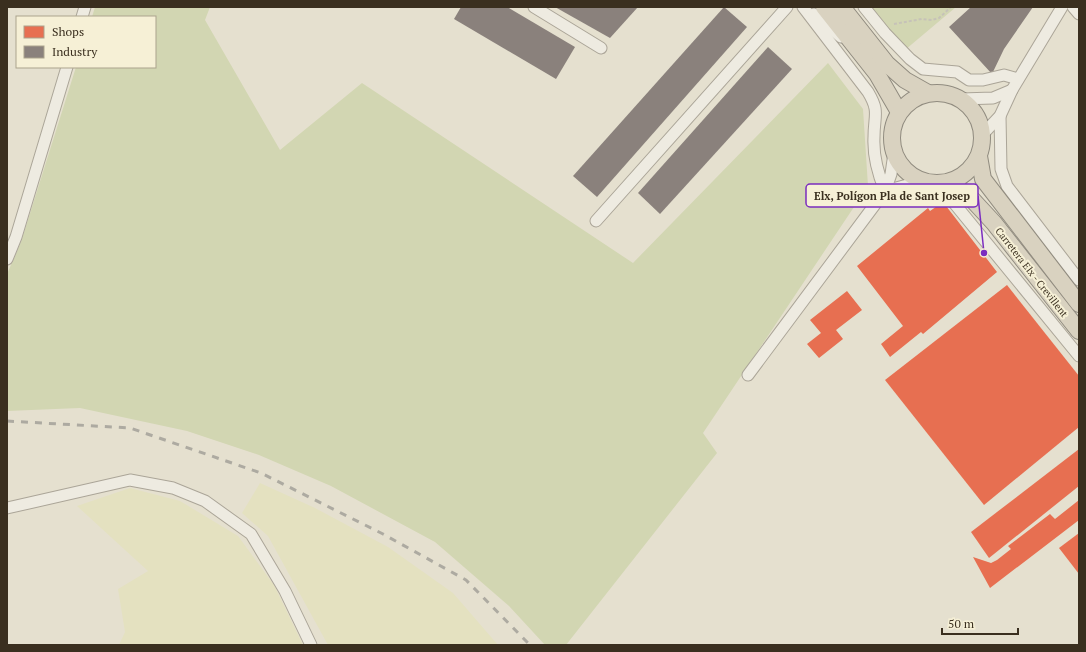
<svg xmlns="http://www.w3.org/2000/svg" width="1086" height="652" font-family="'PT Serif',serif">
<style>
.farmland{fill:#e4e1c0}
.green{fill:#d2d6b2}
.shops{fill:#e76f51}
.industry{fill:#8a817c}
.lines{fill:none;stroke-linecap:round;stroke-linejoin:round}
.minor-casing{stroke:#aba598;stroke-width:13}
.highway-casing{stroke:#908b7f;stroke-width:18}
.path{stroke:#c6c2b8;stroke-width:2;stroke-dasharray:3 2;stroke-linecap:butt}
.minor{stroke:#eeebe1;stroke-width:11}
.highway{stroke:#d9d2c0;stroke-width:16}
.rail{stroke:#adaaa1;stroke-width:3;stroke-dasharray:7 7;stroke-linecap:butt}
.labels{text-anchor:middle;stroke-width:4;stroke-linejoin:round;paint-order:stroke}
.street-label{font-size:10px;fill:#3a2f1f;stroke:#f6f0d6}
.leader{fill:none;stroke:#7b2cbf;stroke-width:1.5}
.callout-dot{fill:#7b2cbf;stroke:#f6f0d6;stroke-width:1.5}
.callout{fill:#f6f0d6;stroke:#7b2cbf;stroke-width:1.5}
.callout-label{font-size:11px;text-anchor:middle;font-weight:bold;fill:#3a2f1f}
</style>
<rect width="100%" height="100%" fill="#e5e0cf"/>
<g class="farmland">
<path d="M260,483L315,508L388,547L453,593L498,645H328L268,536L242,513Z"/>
<path d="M130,488L180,501L238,536L274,585L303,645H119L125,632L118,589L148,571L77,506Z"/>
</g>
<g class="green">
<path d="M95,7H210L205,20L280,150L362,83L633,263L828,63L863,109L868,186L703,433L717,453L566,645H545L509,606L435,542L331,486L259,455L187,431L80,408L7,411V274L21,242L76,67H155V17H92Z"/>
<path d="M870,7H956L899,55Z"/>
</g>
<g class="shops">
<path d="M943,202L997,272L923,334L921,332L890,357L881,344L903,326L857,266L928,208L930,211Z"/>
<path d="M1007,285L1079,376V427L984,505L885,380Z"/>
<path d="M847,291L862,310L836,330L843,339L819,358L807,344L821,333L810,320Z"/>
<path d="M1079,449V486L989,558L971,532Z"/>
<path d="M1079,500V520L990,588L973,557L991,563L997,560L1011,549L1008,546L1050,514L1055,519Z"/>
<path d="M1079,533V574L1059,548Z"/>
</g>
<g class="industry">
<path d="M461,7H507L575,47L556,79L454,19Z"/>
<path d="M555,7H638L610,38Z"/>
<path d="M724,7L747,27L597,197L573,176Z"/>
<path d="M971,7H1033L1004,49L992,74L949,27Z"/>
<path d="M768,47L792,69L660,214L638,193Z"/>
</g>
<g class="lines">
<g class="minor-casing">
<g id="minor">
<path d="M534,7L601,48"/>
<path d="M803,7L868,92C880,112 874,115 874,137C873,155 878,174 885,191"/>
<path d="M864,7L885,33L910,59L923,69L957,72L969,80H983L1004,75L1018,79"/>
<path d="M1073,7L1079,14"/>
<path d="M814,14L841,37"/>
<path d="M82,17L85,7"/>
<path d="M961,99L993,98L1012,90"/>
<path d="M1000,116L1001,169L1007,186L1079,280"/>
<path d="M982,135L1000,116L1012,90L1062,7"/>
<path d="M932,183L954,203L1079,356"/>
<path d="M885,191L922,181"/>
<path d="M596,221L787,7"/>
<path d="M7,259L16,237L67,67"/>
<path d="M748,375L885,191L891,174L894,153"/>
<path d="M7,508L130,480L173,488L205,501L251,534L285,591L311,645"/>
</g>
</g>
<g class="highway-casing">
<g id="highway">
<path d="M824,7L877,74L899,112"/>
<path d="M842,7L887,64L905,80L928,93"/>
<circle cx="937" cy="138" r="45"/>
<path d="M979,156L983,179L1079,304"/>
<path d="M949,182L969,196L994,223L1079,331"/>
</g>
</g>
<path class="path" d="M894,24L922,19L932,20L939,18L951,7"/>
<use href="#minor" class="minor"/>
<use href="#highway" class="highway"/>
<path class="rail" d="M7,421L130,428L261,473L383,534L466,580L530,645"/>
</g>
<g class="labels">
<g class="street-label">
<text transform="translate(1032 272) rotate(52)" y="4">Carretera Elx - Crevillent</text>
</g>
</g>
<path class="leader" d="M984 253L978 196"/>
<circle class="callout-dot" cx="984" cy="253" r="4"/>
<rect class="callout" x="806" y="184" width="172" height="23" rx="4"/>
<g class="callout-label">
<text x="892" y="200">Elx, Polígon Pla de Sant Josep</text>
</g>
<rect width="1086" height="652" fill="none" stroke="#3a2f1f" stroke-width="16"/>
<rect x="16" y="16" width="140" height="52" fill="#f6f0d6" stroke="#aba38d"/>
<rect x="24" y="26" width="20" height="12" fill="#e76f51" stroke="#aba38d"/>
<text x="52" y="36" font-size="12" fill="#3a2f1f">Shops</text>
<rect x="24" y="46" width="20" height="12" fill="#8a817c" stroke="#aba38d"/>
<text x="52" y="56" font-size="12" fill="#3a2f1f">Industry</text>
<path d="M942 628v6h76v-6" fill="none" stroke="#3a2f1f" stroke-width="2"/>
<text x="948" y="628" font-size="12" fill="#3a2f1f" stroke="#f6f0d6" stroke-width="3" paint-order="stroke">50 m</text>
</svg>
